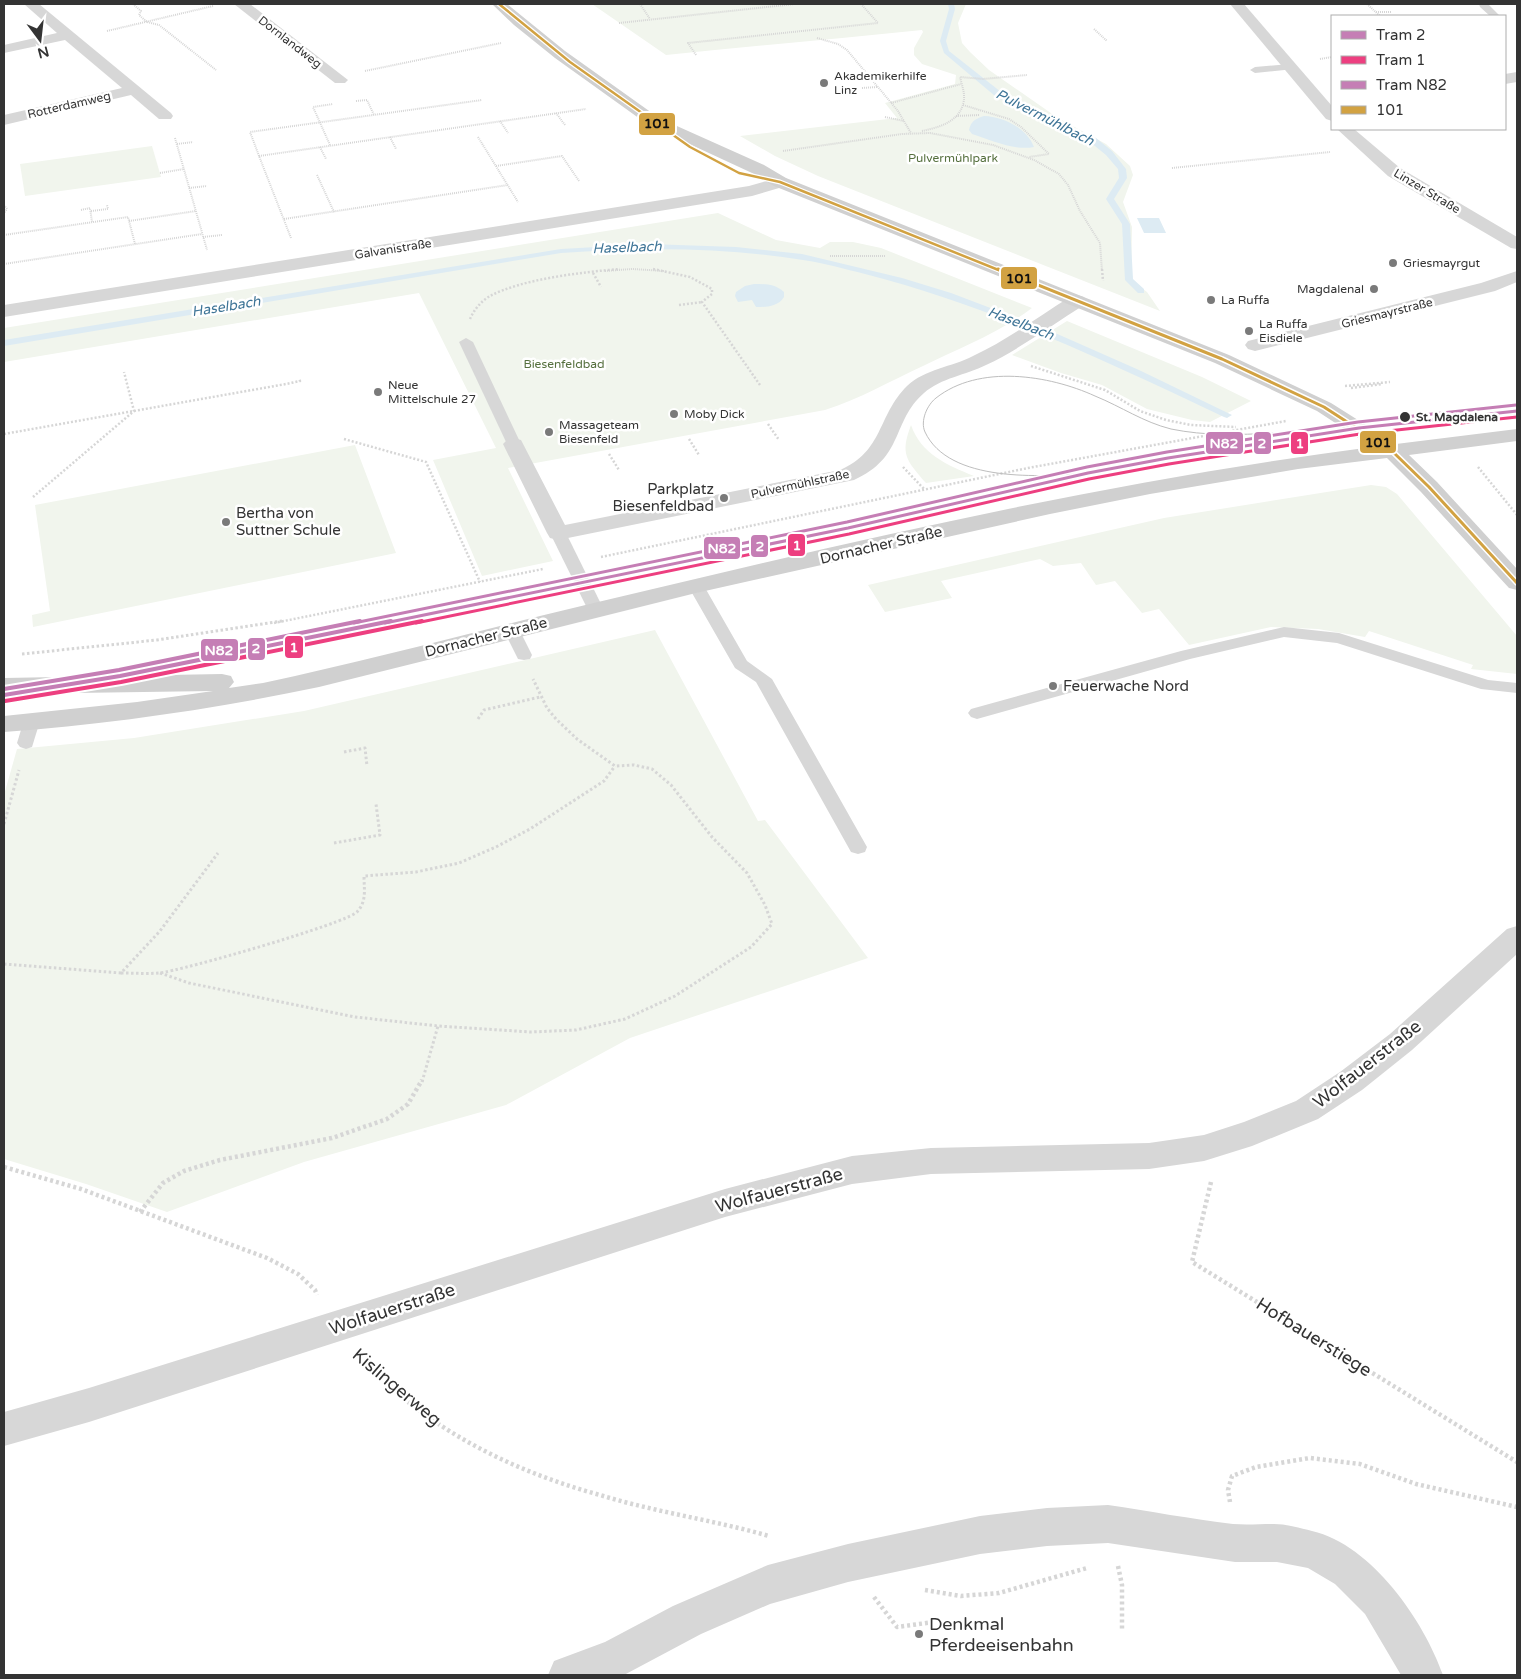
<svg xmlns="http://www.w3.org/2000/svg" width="1521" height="1679" font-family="'Varela Round',sans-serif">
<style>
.green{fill:#f1f5ed}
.water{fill:#ddebf3}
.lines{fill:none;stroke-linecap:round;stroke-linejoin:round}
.stream{fill:#ddebf3;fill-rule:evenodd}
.path-far3{stroke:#d6d6d6;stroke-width:2;stroke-dasharray:1 1;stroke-linecap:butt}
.path-far2{stroke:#d6d6d6;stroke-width:2.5;stroke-dasharray:2 2;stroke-linecap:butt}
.path-far1{stroke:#d6d6d6;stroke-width:3;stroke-dasharray:2.5 2.5;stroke-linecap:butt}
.path{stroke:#d6d6d6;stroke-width:4.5;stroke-dasharray:3 3;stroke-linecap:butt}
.lane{fill:#d7d7d7;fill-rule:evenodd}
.street{fill:#d7d7d7;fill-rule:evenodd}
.secondary{fill:#d0d0d0;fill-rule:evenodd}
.tram{stroke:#bebebe;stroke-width:1}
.bus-1-far1-casing{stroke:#fff;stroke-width:5}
.bus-1-casing{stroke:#fff;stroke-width:6}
.bus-1-far1{stroke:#d2a242;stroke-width:2.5}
.bus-1{stroke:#d2a242;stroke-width:3}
.tram-1-far1-casing{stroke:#fff;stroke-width:6}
.tram-1-casing{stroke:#fff;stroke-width:8}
.tram-2-far1-casing{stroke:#fff;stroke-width:6}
.tram-2-casing{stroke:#fff;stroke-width:8}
.tram-3-far1-casing{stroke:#fff;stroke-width:6}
.tram-3-casing{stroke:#fff;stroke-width:8}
.tram-1-far1{stroke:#c57eb5;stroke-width:3}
.tram-1{stroke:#c57eb5;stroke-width:4}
.tram-2-far1{stroke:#ed3f80;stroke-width:3}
.tram-2{stroke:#ed3f80;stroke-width:4}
.tram-3-far1{stroke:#c57eb5;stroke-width:3}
.tram-3{stroke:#c57eb5;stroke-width:4}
.poi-dot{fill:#7a7a7a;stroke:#fff;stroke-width:2}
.stop-dot{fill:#333;stroke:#fff;stroke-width:2}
.labels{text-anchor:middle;stroke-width:5;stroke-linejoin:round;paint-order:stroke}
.far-street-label{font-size:12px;fill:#333;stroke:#fff}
.far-poi-label{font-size:12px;fill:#333;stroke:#fff;text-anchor:start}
.far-park-label{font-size:12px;fill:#56703f;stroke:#fff}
.far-stop-label{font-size:12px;font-weight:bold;fill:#333;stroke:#fff;text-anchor:start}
.far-water-label{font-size:14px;font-style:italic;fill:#3f7597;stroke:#fff}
.poi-label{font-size:15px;fill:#333;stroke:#fff;text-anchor:start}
.street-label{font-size:15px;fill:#333;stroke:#fff}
.near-street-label{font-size:18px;fill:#333;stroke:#fff}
.near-poi-label{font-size:18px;fill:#333;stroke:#fff;text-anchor:start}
.line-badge{stroke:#fff;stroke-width:2}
.badge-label{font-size:14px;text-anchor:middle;font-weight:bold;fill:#fff}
.pale-badge-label{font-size:14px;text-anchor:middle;font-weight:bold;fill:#111}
</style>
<rect width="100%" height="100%" fill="#fff"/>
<g class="green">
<path d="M592,4H966L958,23L962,43L970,52L989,70L1058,118L1106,144L1130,166L1133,175L1123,202L1132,227L1131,280L1147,292L1160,311L818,176L775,156L740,136L897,118L885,103L955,84L956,75L922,64L914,55V48L923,32L922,30C837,39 751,46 666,55Z"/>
<path d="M152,146L161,177L25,196L20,164Z"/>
<path d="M718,213L776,240L820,248L830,242H853L881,248L1032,308C999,333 960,348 923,366C890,381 860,399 825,410L508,468L553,561L482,576L433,460L496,448L419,293L4,362V328Z"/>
<path d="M1067,321L1202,377L1251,401L1210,422L1192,420L1147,409L1102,385L1061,373L1012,355Z"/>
<path d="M911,425C921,454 947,465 974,476L926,483C906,460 900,454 911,425Z"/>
<path d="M355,445L396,553L33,627L32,615L50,611L35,505Z"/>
<path d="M1371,485L1386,487L1397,494L1517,636V674L1471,669L1473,665L1369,631L1365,637L1318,629L1271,627L1189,645L1159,609L1142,613L1115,581L1096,585L1081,563L1053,566L1040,559L941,581L952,598L885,612L868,585L1164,518Z"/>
<path d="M655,630L758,821L765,820L868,958L630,1038L506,1105L304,1162L167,1212L86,1184L4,1159V795L17,749L134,738L304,711Z"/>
</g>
<g class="water">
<path d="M984,116C1003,117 1026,127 1034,147C1014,151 991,140 972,134L969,130C971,121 975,119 984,116Z"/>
<path d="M1137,218H1159L1166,233H1144Z"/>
<path d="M754,284C766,284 775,284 784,292V297C778,307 766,307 756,307L752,300L738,302L735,296L736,292L745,286Z"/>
</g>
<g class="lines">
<g class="stream">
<path d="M948,4H954L955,9L946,41L949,51L1001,92L1049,118L1096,138L1112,151L1126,169L1127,178L1114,199L1130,224L1133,279L1144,289V293H1138L1125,280L1122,224L1106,199L1119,178L1118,169L1106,155L1090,142L1043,122L995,96L944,53L940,41L949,9Z"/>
<path d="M649,244L736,247L802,254L902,278L951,293L1046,329L1139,370L1232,415L1227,418L1224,417C1107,362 991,306 865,274C845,269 824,263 803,260C723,247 642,247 561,253L4,346V340L561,249Z"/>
</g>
<g class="path-far3">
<path d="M133,4L141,11L139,15L147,22L159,25L216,70"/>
<path d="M640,4L650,19"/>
<path d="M1367,4L1380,16"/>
<path d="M1376,12H1392"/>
<path d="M619,23L795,4"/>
<path d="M1094,29L1107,41"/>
<path d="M107,31L213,6"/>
<path d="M817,38L838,44L847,50L898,111L911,133"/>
<path d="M696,55L688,43L878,23L861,4"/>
<path d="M1320,59L1332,57"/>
<path d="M365,71L501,43"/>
<path d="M862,88L877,87"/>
<path d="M356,101L367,100L374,115"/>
<path d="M891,103L961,84"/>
<path d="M963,105L1009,119L1021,127L1049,154L1029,157"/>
<path d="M556,113L565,125"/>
<path d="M956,116L979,115"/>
<path d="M885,117L904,121"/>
<path d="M500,121L508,133"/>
<path d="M922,131C937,128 959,122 963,104C966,95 962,86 960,77L983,79L1027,75"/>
<path d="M390,137L396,149"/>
<path d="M478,137L518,202"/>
<path d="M175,138L207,250"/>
<path d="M177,144L193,142"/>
<path d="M330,145L313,107L333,104"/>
<path d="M320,147L326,159"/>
<path d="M783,151L902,134L930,133L993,145L1034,160L1059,174L1068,185L1080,211L1100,243L1102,271"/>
<path d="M259,156L250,132L482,100"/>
<path d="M496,166L562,156L579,181"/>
<path d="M1172,168L1330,152"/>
<path d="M160,173L184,169"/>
<path d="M317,175L334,212"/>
<path d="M189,188L207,186"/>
<path d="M4,205L7,209L4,213"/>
<path d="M81,210L90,208L92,222"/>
<path d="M91,211L108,209L107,205"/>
<path d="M284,219L508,185"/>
<path d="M129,221L196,211"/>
<path d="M4,235L128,217L135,244"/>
<path d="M203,237L222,235"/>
<path d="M291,238L259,156L586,109"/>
<path d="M830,256H886"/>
<path d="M4,264L202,234"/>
<path d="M605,271L632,269L664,271"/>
</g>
<g class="path-far2">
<path d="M653,269L690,277L712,289V294L702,302L760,385"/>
<path d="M1102,269L1103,281"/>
<path d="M593,273L601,287"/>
<path d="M679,305L702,302"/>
<path d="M470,319C474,310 481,301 490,296C522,279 583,272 620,269"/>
<path d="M1031,366L1105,390L1140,411L1166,420L1191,425L1236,427"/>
<path d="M1345,386L1390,382"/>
<path d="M1351,388L1382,384"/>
<path d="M768,424L779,440"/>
<path d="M4,434L286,384L300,381L299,379"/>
<path d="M344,439L426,462L480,582"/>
<path d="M689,439L699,455"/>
<path d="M609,454L619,470"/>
<path d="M903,467L925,490"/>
<path d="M1478,467L1517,515"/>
<path d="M33,497L134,411L124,372"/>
<path d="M601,557L1028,468L1286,421"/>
<path d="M274,623L543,569"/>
</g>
<g class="path-far1">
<path d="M22,654L157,640L282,621"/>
<path d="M478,719L484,710L540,697"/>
<path d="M344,752L365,748L367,766"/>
<path d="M4,824L19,770"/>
<path d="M334,843L380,835L376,804"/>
<path d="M4,964L121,973L160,931L218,853"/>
<path d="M121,973C134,973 147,974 159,973C181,971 347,923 357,912C367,901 364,890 364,876L416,872L459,863L496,847L530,829L604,781L615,766"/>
<path d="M160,973L189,983L355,1017L438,1026L531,1032L576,1030L625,1019L675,996L751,947L772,924L765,905L747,873L712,837L671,785L652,769L634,765L615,766L577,739L556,719L547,708L533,679"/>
<path d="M422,1082L438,1026"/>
</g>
<g class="path">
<path d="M4,1167L81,1189L267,1258L298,1274L315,1290L317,1295"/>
<path d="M1211,1182L1192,1262L1517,1462"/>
<path d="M140,1212L163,1183L184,1171L220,1160L332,1138L387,1119L408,1104L422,1080"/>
<path d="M359,1358C378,1375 395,1393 416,1408C470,1449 534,1477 600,1495C655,1512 713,1520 769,1536"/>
<path d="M1230,1502L1228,1490L1232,1476L1256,1467L1310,1458L1360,1464L1416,1484L1517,1507"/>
<path d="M1118,1566L1122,1585V1629"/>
<path d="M925,1590L961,1596L999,1593L1087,1568"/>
<path d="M874,1597L897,1627L934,1622"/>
</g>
<g class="lane">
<path d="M1479,4H1490L1489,5L1500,16H1490L1480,7Z"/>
<path d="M1290,64L1294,65L1295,67L1294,69L1255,73L1250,70L1255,67Z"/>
<path d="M466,338L473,342L521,444L519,447H509L507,444L459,342Z"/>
<path d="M558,528L563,530L566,533L604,610L602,613H590L588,610L550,533L553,530Z"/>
<path d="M696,581L702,583L704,586L747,661L772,679L867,847L865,852L858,854L851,852L756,682L735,668L688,586L690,583Z"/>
<path d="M512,626L518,627L532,655L530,659L524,660L518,659L504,631L506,627Z"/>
<path d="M1284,627L1339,633L1488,680L1517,683V693L1481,689L1337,643L1284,637L1190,659L977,719L971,717L968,713L971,709L1181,651Z"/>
<path d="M31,715L37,717L40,721L32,747L26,749L20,747L17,743L25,717Z"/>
</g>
<g class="street">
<path d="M24,4H39L171,113L173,116L171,119H159L131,95L4,125V115L122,88L65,40L4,53V45L57,33Z"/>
<path d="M234,4H250L348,80L345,83H335Z"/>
<path d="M1230,4H1244L1332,106V121L1326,119Z"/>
<path d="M1517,72V82L1505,84V74Z"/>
<path d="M1337,129H1354L1400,168L1517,237V249L1511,248L1388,176Z"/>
<path d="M780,177L786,178L789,182L786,186L752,196L4,317V305L749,186Z"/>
<path d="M1517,271V282L1495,291L1255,351L1248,349L1245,345L1248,341L1481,283Z"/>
<path d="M1077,295L1084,297L1086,301L1084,305C1052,325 1020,349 986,365C966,375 941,378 924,393C891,422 905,457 854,480L558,540L550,538L547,533L503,444L507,440L514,438L521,440L565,525L840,470C884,451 877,416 907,386C925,369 952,367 973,356C1007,340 1038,317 1070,297Z"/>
<path d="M1517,926V954L1412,1050L1362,1090L1318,1119L1252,1146L1204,1161L1149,1169L931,1174L852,1184L725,1217L89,1422L4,1446V1412L89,1388L725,1189L852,1156L931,1148L1149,1143L1204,1135L1244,1122L1296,1101L1340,1072L1390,1034L1507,929Z"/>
<path d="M1108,1505C1149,1511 1191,1519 1233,1524C1246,1525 1261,1524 1274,1524C1287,1524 1300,1528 1312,1531C1372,1545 1424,1621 1443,1675H1401L1365,1614L1335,1584L1308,1568L1277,1562H1235L1108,1543L1047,1546L980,1554L848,1582L770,1604L701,1634L624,1675H548L554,1661L605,1642L673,1606L768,1565L848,1544L980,1516L1047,1508Z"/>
</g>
<path class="secondary" d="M492,4H507L565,51L659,118L764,165L786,178L1229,355L1331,403L1396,444L1517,429V441L1409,455L1437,482L1517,569V590L1509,588L1421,492L1387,458L1298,469L1150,494L1050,514L696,593L319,687C215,709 109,724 4,732V716L137,702L213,691L4,694V678L222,674L231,676L234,682L229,688L263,683C356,663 448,639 540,616C815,550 1092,483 1372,447L1317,411L1215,363L774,186L752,173L670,135L661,134L555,58L514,25Z"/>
<path class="tram" d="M1088,473C1041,477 949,483 925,432C920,421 927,405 936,398C979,364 1049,375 1095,396C1122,407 1143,422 1171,429C1205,436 1239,435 1273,433"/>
<g class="bus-1-far1-casing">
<path id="bus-1-far1" d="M499,4L570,62L690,147L739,173L780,182L1001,271"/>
</g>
<g class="bus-1-casing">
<path id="bus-1" d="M998,269L1222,359L1324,407L1392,451L1429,487L1517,583"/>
</g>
<use href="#bus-1-far1" class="bus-1-far1"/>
<use href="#bus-1" class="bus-1"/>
<g class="tram-1-far1-casing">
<path id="tram-1-far1" d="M385,623L848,528L1088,473L1168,458L1359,428L1517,411"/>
</g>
<g class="tram-1-casing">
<path id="tram-1" d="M4,695L120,676L391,621"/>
</g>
<g class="tram-2-far1-casing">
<path id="tram-2-far1" d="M416,623L849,534L1089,479L1169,464L1360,434L1517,417"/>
</g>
<g class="tram-2-casing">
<path id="tram-2" d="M5,701L121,682L422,621"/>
</g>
<g class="tram-3-far1-casing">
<path id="tram-3-far1" d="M354,623L847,522L1087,467L1167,452L1358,422L1516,405"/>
</g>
<g class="tram-3-casing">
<path id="tram-3" d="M4,689L119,670L360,621"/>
</g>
<use href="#tram-1-far1" class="tram-1-far1"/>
<use href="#tram-1" class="tram-1"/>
<use href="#tram-2-far1" class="tram-2-far1"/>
<use href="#tram-2" class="tram-2"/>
<use href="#tram-3-far1" class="tram-3-far1"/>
<use href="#tram-3" class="tram-3"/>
</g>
<g class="poi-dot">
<circle cx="824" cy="83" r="5"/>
<circle cx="1393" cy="263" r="5"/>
<circle cx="1374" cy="289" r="5"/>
<circle cx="1211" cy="300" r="5"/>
<circle cx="1249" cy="331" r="5"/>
<circle cx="378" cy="392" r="5"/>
<circle cx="674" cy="414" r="5"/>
<circle cx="549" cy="432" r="5"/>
<circle cx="724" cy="498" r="5"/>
<circle cx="226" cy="522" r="5"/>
<circle cx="1053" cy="686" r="5"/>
<circle cx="919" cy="1634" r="5"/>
</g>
<circle class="stop-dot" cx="1405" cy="417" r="6"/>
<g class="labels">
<g class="far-street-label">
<text transform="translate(290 42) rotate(38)" y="4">Dornlandweg</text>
<text transform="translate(69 105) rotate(-13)" y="4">Rotterdamweg</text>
<text transform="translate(1427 191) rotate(31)" y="4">Linzer Straße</text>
<text transform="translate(393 249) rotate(-9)" y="4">Galvanistraße</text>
<text transform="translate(1387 313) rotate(-14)" y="4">Griesmayrstraße</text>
<text transform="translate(800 484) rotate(-12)" y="4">Pulvermühlstraße</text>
</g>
<g class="far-poi-label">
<text x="834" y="80">Akademikerhilfe<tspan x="834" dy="14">Linz</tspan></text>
<text x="1403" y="267">Griesmayrgut</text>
<text x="1364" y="293" text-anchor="end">Magdalenal</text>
<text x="1221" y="304">La Ruffa</text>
<text x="1259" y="328">La Ruffa<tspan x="1259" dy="14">Eisdiele</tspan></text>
<text x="388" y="389">Neue<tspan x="388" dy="14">Mittelschule 27</tspan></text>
<text x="684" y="418">Moby Dick</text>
<text x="559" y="429">Massageteam<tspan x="559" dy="14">Biesenfeld</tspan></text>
</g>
<g class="far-park-label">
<text x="953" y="162">Pulvermühlpark</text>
<text x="564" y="368">Biesenfeldbad</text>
</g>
<g class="far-stop-label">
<text x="1416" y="421">St. Magdalena</text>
</g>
<g class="far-water-label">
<text transform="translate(1045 117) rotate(27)" y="5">Pulvermühlbach</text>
<text transform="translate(627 247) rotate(-2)" y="5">Haselbach</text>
<text transform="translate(226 306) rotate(-9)" y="5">Haselbach</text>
<text transform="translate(1021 323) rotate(21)" y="5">Haselbach</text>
</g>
<g class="poi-label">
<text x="714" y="494" text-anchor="end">Parkplatz<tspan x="714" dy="17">Biesenfeldbad</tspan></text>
<text x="236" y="518">Bertha von<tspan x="236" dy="17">Suttner Schule</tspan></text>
<text x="1063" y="691">Feuerwache Nord</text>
</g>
<g class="street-label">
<text transform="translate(881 545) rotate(-13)" y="5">Dornacher Straße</text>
<text transform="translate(486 637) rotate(-14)" y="5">Dornacher Straße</text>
</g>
<g class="near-street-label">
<text transform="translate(1367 1064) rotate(-38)" y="6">Wolfauerstraße</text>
<text transform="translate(779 1190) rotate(-15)" y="6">Wolfauerstraße</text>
<text transform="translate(392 1309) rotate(-18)" y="6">Wolfauerstraße</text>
<text transform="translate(1314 1337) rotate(32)" y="6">Hofbauerstiege</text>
<text transform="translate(397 1387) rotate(40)" y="6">Kislingerweg</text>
</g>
<g class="near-poi-label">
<text x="929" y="1630">Denkmal<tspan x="929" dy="21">Pferdeeisenbahn</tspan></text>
</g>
</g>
<g class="line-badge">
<rect x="638" y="112" width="38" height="24" rx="5" fill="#d2a242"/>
<rect x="1000" y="266" width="38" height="24" rx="5" fill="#d2a242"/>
<rect x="1359" y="430" width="38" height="24" rx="5" fill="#d2a242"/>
<rect x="1205" y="431" width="39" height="24" rx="5" fill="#c57eb5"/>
<rect x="1253" y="431" width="19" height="24" rx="5" fill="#c57eb5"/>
<rect x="1290" y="431" width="19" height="24" rx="5" fill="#ed3f80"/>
<rect x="787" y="533" width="19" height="24" rx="5" fill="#ed3f80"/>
<rect x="750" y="534" width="19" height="24" rx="5" fill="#c57eb5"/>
<rect x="703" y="536" width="38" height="24" rx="5" fill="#c57eb5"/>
<rect x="284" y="635" width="20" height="24" rx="5" fill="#ed3f80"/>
<rect x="247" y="637" width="19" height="24" rx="5" fill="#c57eb5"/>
<rect x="200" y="638" width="39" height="24" rx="5" fill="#c57eb5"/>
</g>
<g class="badge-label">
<text x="1224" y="448">N82</text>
<text x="1262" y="448">2</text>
<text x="1300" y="448">1</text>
<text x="797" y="550">1</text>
<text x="760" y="551">2</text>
<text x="722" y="553">N82</text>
<text x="294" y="652">1</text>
<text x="256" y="653">2</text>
<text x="219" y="655">N82</text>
</g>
<g class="pale-badge-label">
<text x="657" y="128">101</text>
<text x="1019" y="283">101</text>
<text x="1378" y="447">101</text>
</g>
<rect width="1521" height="1679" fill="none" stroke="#333333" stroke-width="10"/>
<rect x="1331" y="15" width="175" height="115" fill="#ffffff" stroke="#adadad"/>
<rect x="1341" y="31" width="25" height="8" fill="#c57eb5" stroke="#adadad"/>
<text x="1376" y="40" font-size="15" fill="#333333">Tram 2</text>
<rect x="1341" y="56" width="25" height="8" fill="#ed3f80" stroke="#adadad"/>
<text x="1376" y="65" font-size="15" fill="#333333">Tram 1</text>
<rect x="1341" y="81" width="25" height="8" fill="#c57eb5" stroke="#adadad"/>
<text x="1376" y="90" font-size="15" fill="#333333">Tram N82</text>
<rect x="1341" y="106" width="25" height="8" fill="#d2a242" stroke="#adadad"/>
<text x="1376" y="115" font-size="15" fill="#333333">101</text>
<g transform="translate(40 40) rotate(165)" stroke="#ffffff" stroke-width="4" paint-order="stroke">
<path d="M0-4L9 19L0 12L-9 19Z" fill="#333333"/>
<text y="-8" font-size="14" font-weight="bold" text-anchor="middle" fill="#333333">N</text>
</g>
</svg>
